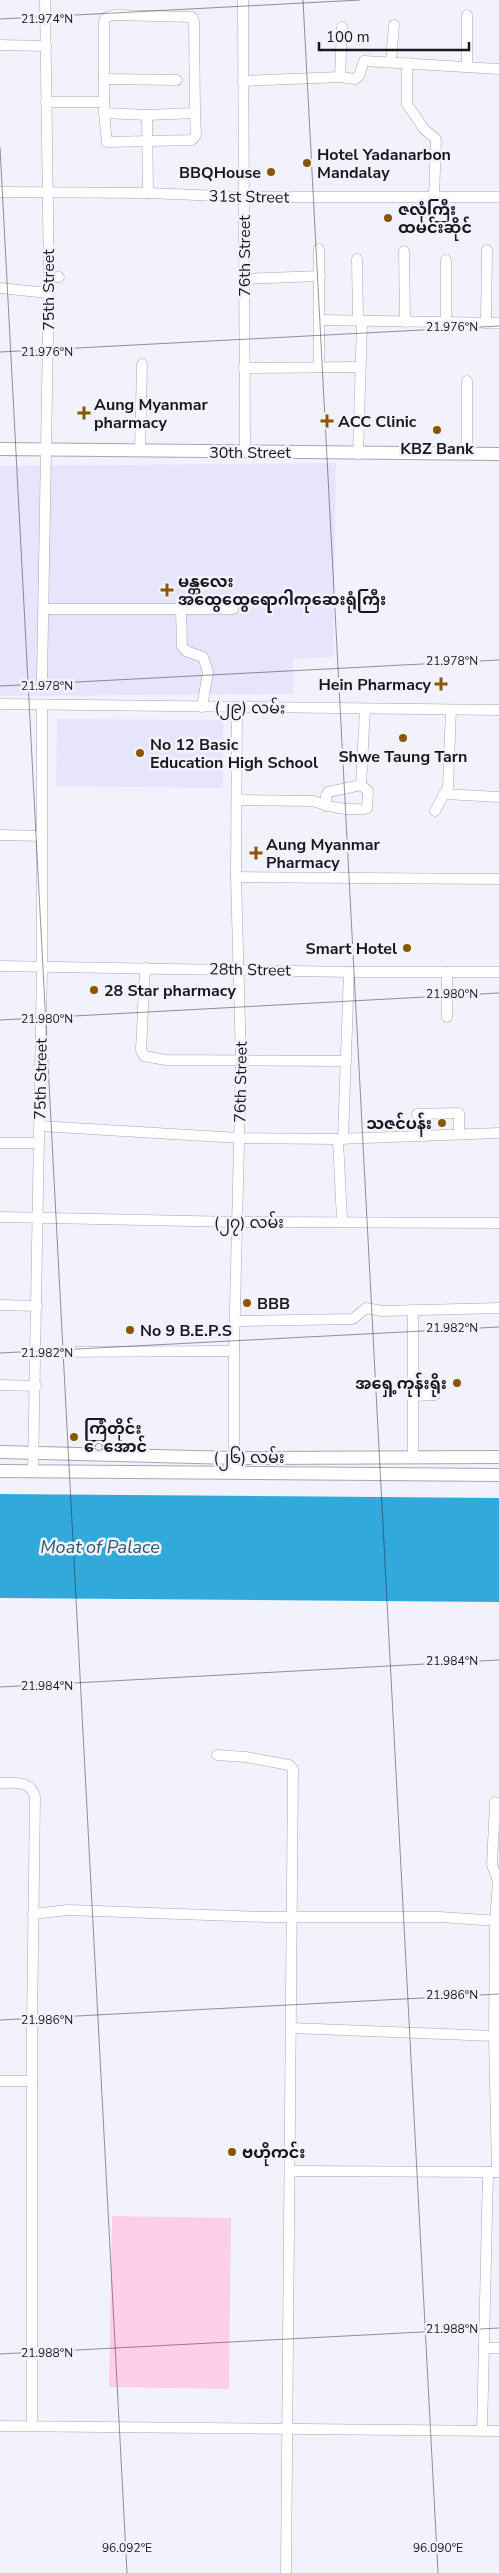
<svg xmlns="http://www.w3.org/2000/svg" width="499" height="2573" font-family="'Nunito Sans','Noto Sans Myanmar',sans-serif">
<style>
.built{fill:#e6e5fb}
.green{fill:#ffcee8}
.water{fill:#31a9db}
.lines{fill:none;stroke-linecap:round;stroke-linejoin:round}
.minor-casing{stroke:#a6a6b3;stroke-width:11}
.major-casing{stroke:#a6a6b3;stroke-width:14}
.minor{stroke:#fff;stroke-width:10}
.major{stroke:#fff;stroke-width:12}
.ticks{fill:none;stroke:#17171c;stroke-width:1;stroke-opacity:0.45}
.poi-dot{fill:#8b5702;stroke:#f2f2fd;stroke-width:2}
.labels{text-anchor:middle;stroke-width:5;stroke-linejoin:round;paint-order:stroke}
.poi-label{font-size:16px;font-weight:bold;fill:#17171c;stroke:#f2f2fd;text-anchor:start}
.street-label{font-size:16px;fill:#17171c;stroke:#f2f2fd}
.water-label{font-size:18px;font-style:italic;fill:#2a586e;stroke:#f2f2fd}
.ticks-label{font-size:12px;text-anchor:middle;fill:#17171c;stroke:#f2f2fd;stroke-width:5;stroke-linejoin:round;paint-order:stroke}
</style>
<rect width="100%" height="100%" fill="#f2f2fd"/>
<g class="built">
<path d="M336,463L333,657L293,659V694L0,696V466Z"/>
<path d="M57,719L223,720V788L56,786Z"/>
</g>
<path class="green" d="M112,2216L231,2218L229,2389L109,2387Z"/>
<path class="water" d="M0,1494L499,1498V1602L0,1598Z"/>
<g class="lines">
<g class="minor-casing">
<g id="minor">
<path d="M243,0L245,452"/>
<path d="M0,45L46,46"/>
<path d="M391,61L394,25"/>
<path d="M407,63V104L424,129L436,139L434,196"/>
<path d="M467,67V15"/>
<path d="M340,77L342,27"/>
<path d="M104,79L177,80"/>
<path d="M243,81L340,77L355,79L359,76L364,61L499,69"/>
<path d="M46,102H104"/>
<path d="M104,113L147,115L195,113L194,21L192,17L114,15L107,17L104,21V113L107,142L192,140L196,135L195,113"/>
<path d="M147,115L148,193"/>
<path d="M0,192L148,193L244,197H499"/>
<path d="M319,249V367"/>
<path d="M404,251L405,322"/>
<path d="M357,259L358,321"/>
<path d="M49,278L59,277"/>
<path d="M244,279L320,276"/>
<path d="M0,288L48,293"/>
<path d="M320,320L499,323"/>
<path d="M446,322V260"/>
<path d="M486,323L487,250"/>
<path d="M244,368L360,367"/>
<path d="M140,451L142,364"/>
<path d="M358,454L362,324L365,321"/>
<path d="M467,454V381"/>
<path d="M181,608L182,646L186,651L203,657L208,672L202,707"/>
<path d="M44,609H233"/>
<path d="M42,680L49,278L45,0"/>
<path d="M0,704L499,710"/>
<path d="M361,785L365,709"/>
<path d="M445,794L499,797"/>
<path d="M237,800L313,801C335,808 341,810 364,809L367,808L368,791L361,785L328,792L326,796V806"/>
<path d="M435,811L448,787L451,710"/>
<path d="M0,835L42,836"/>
<path d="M236,877L499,879"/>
<path d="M0,966L349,972H499"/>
<path d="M145,968L141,1050L144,1056L166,1060L346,1061"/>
<path d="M447,1017V972"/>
<path d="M417,1114L459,1113V1134"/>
<path d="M40,1126L239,1138L338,1139L499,1133"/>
<path d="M338,1139L342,1221"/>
<path d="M343,1139L349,972"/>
<path d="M0,1143H39"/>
<path d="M0,1217L239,1222L499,1223"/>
<path d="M0,1305L37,1306"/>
<path d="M413,1310V1456"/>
<path d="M235,1321L353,1319L366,1308L382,1311L499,1308"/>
<path d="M37,1352L234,1351"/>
<path d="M0,1385L36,1386"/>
<path d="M413,1396L435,1395"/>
<path d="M33,1472L42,966V705"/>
<path d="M234,1473V1351L241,1060L236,877L237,707"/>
<path d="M217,1755L246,1757L289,1765L293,1769L286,2573"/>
<path d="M0,1783C14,1783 31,1780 35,1797L32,2025V2426"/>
<path d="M33,1914L68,1910L266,1917H440L499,1921"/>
<path d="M291,2028L494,2036L497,2172"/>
<path d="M494,2036L495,1921L498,1881L492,1865L495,1802"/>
<path d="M0,2081H32"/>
<path d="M291,2171L495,2172"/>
<path d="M484,2348H499"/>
<path d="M0,2426L499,2431"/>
<path d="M482,2431L488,2172"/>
</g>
</g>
<g class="major-casing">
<g id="major">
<path d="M0,449L499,454"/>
<path d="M0,1452L234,1458L499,1457"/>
<path d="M0,1471L499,1475"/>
</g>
</g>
<use href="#minor" class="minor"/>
<use href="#major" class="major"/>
</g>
<path class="ticks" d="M303,0L438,2573M0,19L360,0M0,147L127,2573M0,352L499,326M0,686L499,660M0,1020L499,993M0,1353L499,1327M0,1687L499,1660M0,2020L499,1994M0,2354L499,2328"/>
<g class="poi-dot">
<circle cx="307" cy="163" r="5"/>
<circle cx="271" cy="172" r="5"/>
<circle cx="388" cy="218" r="5"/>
<path d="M81.5 405.5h5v5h5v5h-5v5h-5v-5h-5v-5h5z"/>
<path d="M324.5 413.5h5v5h5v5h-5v5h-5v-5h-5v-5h5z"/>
<circle cx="437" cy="430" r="5"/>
<path d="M164.5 582.5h5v5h5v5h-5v5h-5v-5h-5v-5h5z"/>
<path d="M438.5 676.5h5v5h5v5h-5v5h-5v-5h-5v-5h5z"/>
<circle cx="403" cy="738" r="5"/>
<circle cx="140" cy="753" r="5"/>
<path d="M253.5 845.5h5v5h5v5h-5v5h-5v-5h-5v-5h5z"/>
<circle cx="407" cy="948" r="5"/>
<circle cx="94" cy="990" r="5"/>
<circle cx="442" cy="1123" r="5"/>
<circle cx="247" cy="1303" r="5"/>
<circle cx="130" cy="1330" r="5"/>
<circle cx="457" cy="1383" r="5"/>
<circle cx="74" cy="1437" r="5"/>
<circle cx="232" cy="2152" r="5"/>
</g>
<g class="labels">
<g class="poi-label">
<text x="317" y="160">Hotel Yadanarbon<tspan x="317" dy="18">Mandalay</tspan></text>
<text x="261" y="178" text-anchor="end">BBQHouse</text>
<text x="398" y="215">ဇလုံကြီး<tspan x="398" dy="18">ထမင်းဆိုင်</tspan></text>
<text x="94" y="410">Aung Myanmar<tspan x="94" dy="18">pharmacy</tspan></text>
<text x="338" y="427">ACC Clinic</text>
<text x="437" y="454" text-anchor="middle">KBZ Bank</text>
<text x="178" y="587">မန္တလေး<tspan x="178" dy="18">အထွေထွေရောဂါကုဆေးရုံကြီး</tspan></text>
<text x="431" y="690" text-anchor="end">Hein Pharmacy</text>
<text x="150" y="750">No 12 Basic<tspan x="150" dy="18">Education High School</tspan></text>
<text x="403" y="762" text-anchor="middle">Shwe Taung Tarn</text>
<text x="266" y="850">Aung Myanmar<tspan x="266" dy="18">Pharmacy</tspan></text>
<text x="397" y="954" text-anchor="end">Smart Hotel</text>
<text x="104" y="996">28 Star pharmacy</text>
<text x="432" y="1129" text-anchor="end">သဇင်ပန်း</text>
<text x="257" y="1309">BBB</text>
<text x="140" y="1336">No 9 B.E.P.S</text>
<text x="447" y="1389" text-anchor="end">အရှေ့ကုန်းရိုး</text>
<text x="84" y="1434">ကြံတိုင်း‌<tspan x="84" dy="18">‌ေအောင်</tspan></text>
<text x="242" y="2158">ဗဟိုကင်း</text>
</g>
<g class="street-label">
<text transform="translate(249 196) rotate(1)" y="6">31st Street</text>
<text transform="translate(244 256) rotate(-90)" y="6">76th Street</text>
<text transform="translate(48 290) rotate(-90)" y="6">75th Street</text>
<text x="250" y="458">30th Street</text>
<text transform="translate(250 707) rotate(1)" y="6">(၂၉) လမ်း</text>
<text transform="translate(250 969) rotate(1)" y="6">28th Street</text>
<text transform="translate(40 1079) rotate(-89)" y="6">75th Street</text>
<text transform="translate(240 1082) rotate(-89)" y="6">76th Street</text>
<text x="249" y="1228">(၂၇) လမ်း</text>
<text x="249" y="1463">(၂၆) လမ်း</text>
</g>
<g class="water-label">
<text x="100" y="1553">Moat of Palace</text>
</g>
</g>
<g class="ticks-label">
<text x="47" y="23">21.974°N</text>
<text x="452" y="331">21.976°N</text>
<text x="47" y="356">21.976°N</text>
<text x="452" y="665">21.978°N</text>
<text x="47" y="690">21.978°N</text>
<text x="452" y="998">21.980°N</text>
<text x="47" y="1023">21.980°N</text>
<text x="452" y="1332">21.982°N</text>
<text x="47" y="1357">21.982°N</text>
<text x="452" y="1665">21.984°N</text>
<text x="47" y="1690">21.984°N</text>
<text x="452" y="1999">21.986°N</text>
<text x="47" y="2024">21.986°N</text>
<text x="452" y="2333">21.988°N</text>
<text x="47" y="2357">21.988°N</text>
<text x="127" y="2552">96.092°E</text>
<text x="438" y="2552">96.090°E</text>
</g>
<path d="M319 42v8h150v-8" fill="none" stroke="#17171c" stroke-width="2.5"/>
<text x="326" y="42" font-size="15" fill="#17171c" stroke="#f2f2fd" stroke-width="4" paint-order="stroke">100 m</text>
</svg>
